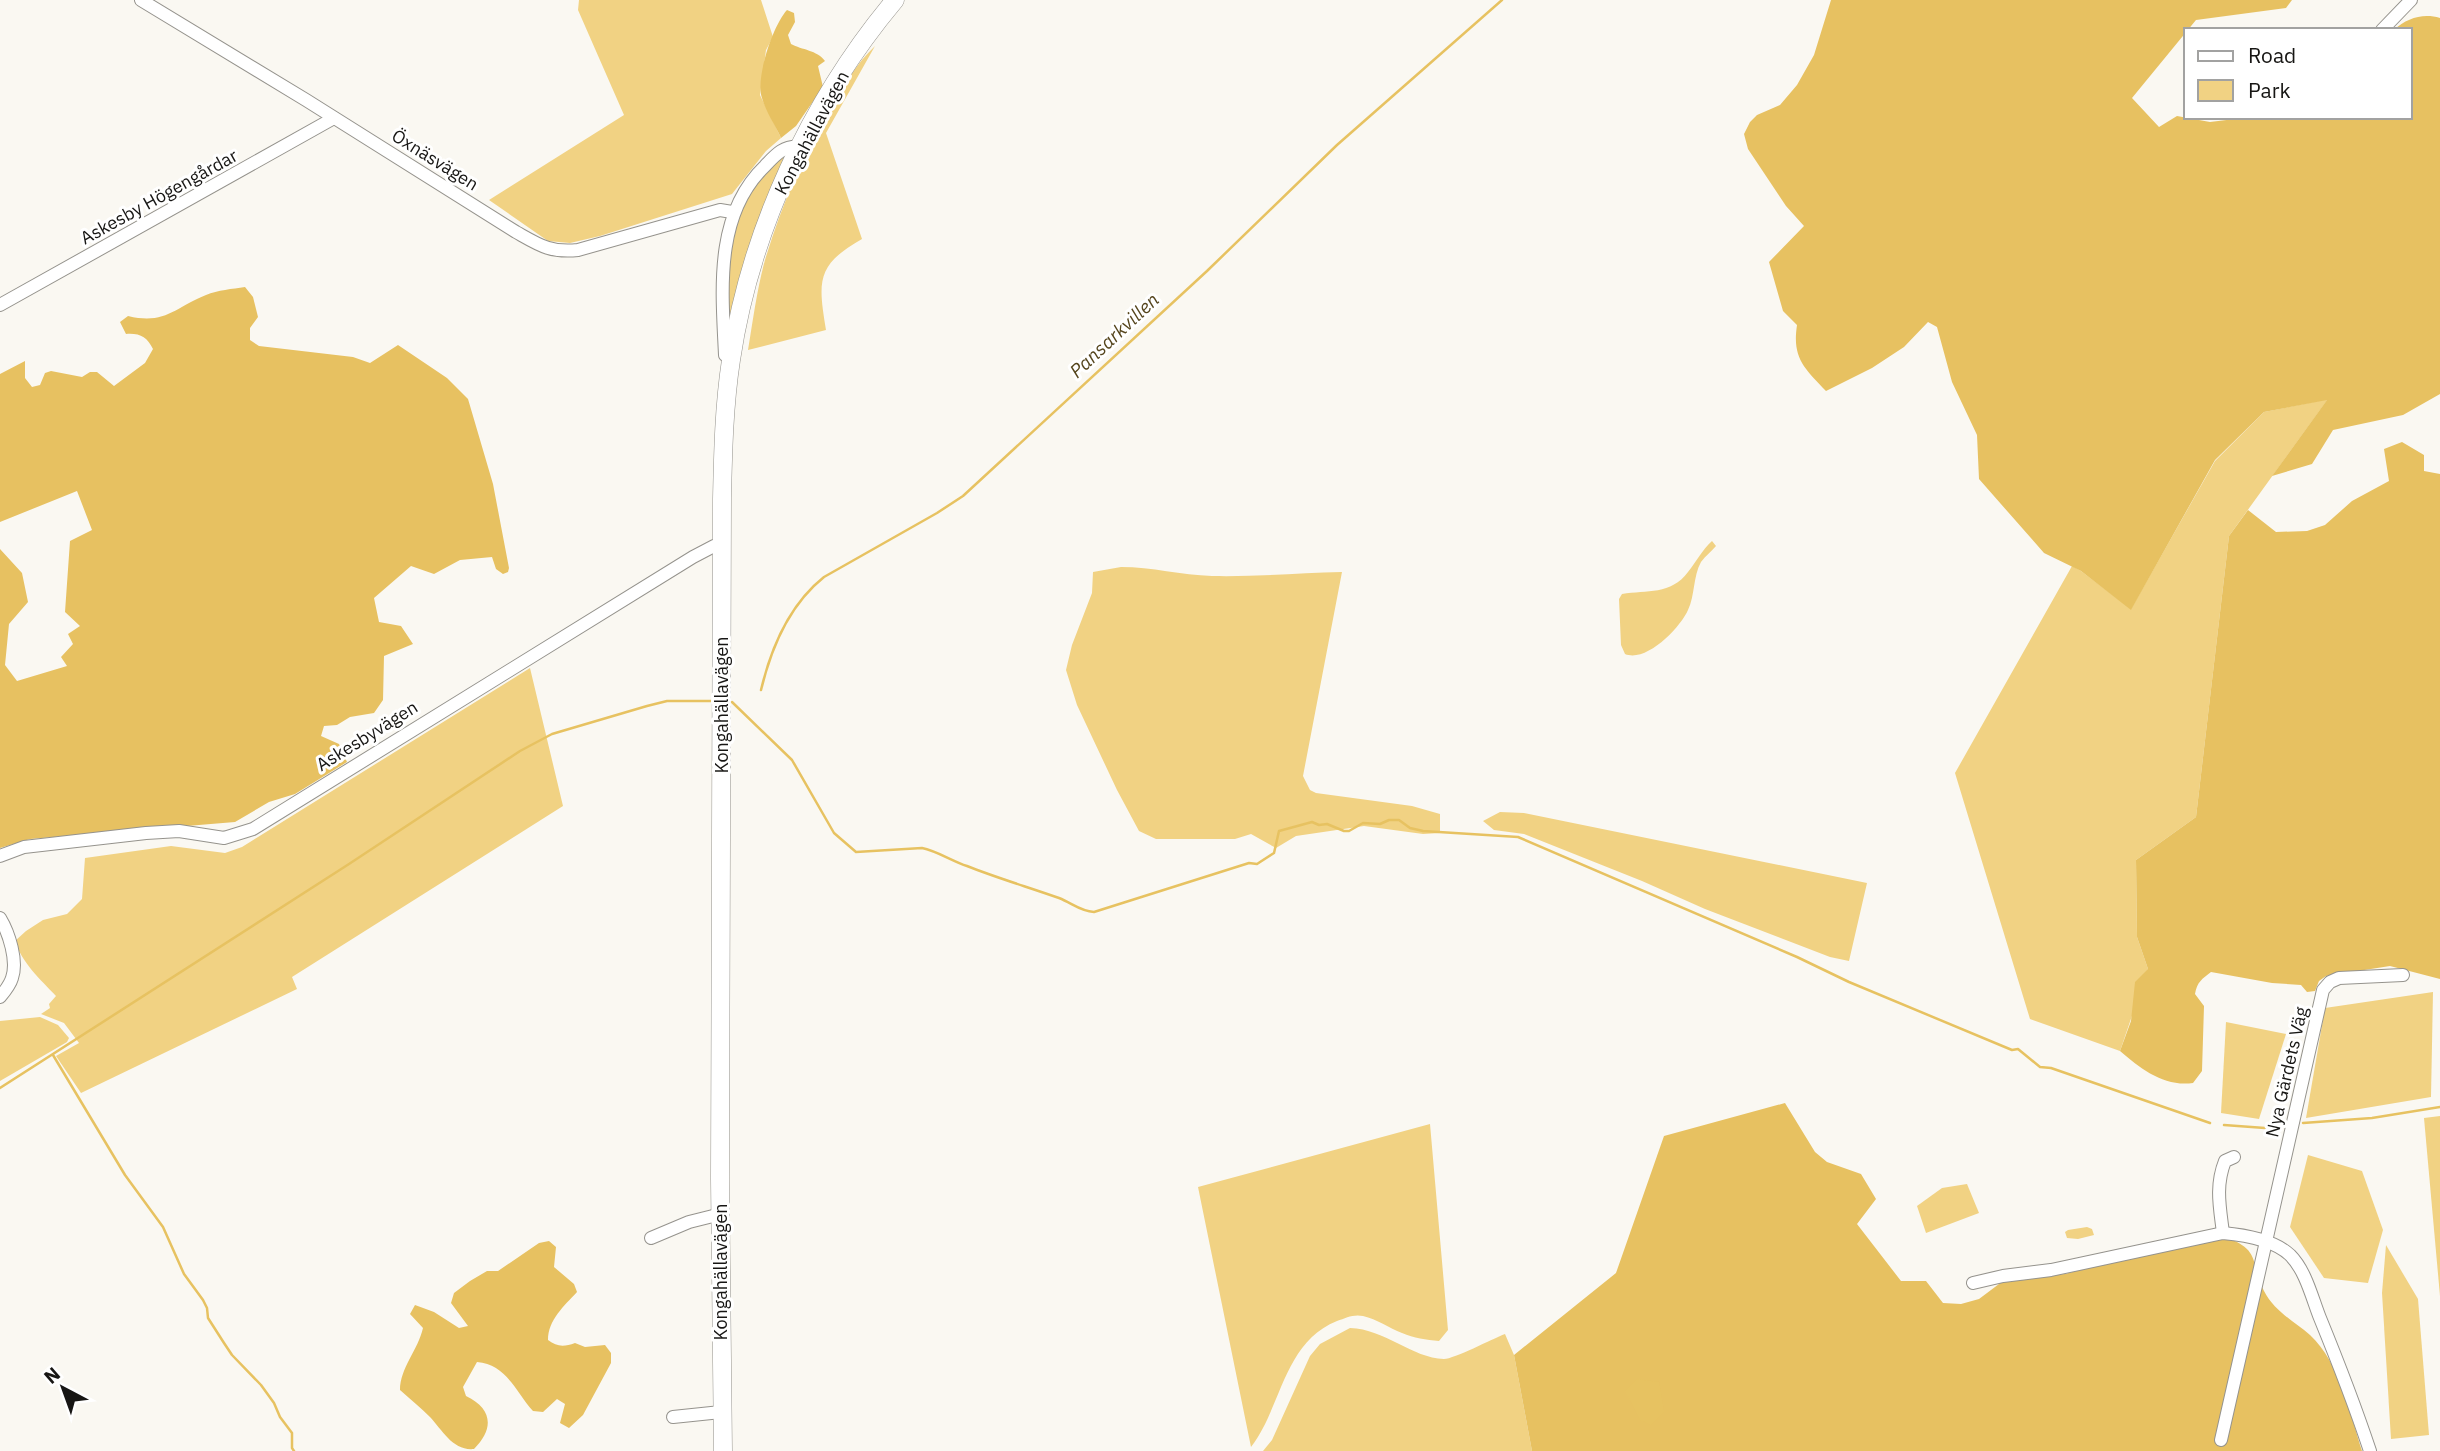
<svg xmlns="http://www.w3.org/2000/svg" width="2440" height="1451" font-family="'IBM Plex Sans',sans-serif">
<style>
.green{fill:#f1d283}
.forest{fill:#e7c161}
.water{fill:#e7c261}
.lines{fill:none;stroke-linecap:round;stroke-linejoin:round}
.stream{stroke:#e7c261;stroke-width:2.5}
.street-casing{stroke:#95938d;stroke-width:14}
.secondary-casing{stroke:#95938d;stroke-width:19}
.street{stroke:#fff;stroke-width:12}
.secondary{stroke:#fff;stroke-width:18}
.labels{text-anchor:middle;stroke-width:6;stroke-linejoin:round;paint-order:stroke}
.street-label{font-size:18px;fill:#171614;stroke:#fff}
.water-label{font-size:19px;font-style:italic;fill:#55451d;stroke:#fff}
</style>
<rect width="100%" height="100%" fill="#faf8f2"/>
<g class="green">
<path d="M579,0H761L773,37L766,50L760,95L781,138L766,151L732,194L600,236L570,243L548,241L489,200L624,115L578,10Z"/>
<path d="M875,46L826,133L862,239C816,265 818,281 826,330L748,350C753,320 757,289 765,260C781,207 803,155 831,107C844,85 856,64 875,46Z"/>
<path d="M790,154L731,333C726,292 724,242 742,204C750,187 766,172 777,157Z"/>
<path d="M2328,399L2229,536L2196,817L2136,860L2137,937L2148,969L2120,1051L2030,1019L1955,773L2072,566L2081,571L2131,609L2215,461L2264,412Z"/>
<path d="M1712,541L1716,546C1712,551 1705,556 1701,562C1693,576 1695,596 1688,610C1680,628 1646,663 1625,654L1621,645L1619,599L1622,594C1647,590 1671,595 1688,572C1696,562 1702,550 1712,541Z"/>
<path d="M1121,567C1152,567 1181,575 1212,576C1255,577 1298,573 1342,572L1303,776L1310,790L1316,793L1412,806L1440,814V833L1423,834L1364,826L1296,836L1276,848L1251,834L1235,839H1156L1139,831L1117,790L1077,705L1066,670L1072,645L1092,593L1093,572Z"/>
<path d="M530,668L563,806L292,977L297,989L81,1093L56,1056L79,1043L64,1023L41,1014L50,1008L49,1004L56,996C40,979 22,963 15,941L26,931L43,920L67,914L82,899L85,858L171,846L225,853L242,847Z"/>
<path d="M1500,812L1524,813L1867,883L1849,961L1830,957L1705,909L1642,881L1524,834L1494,830L1483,821Z"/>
<path d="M2433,992L2431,1097L2306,1118L2325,1008Z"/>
<path d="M40,1017L58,1025L69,1038L67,1042L0,1081V1021Z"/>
<path d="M2226,1022L2286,1034L2259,1119L2221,1113Z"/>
<path d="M2440,1116V1296L2424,1118Z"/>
<path d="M1430,1124L1448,1330L1439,1341C1426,1340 1414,1338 1402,1333C1389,1328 1377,1319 1363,1316C1353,1314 1346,1318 1337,1321C1283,1343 1282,1407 1251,1447L1198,1187Z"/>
<path d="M2308,1155L2362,1171L2383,1230L2368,1283L2324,1278L2290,1227Z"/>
<path d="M1967,1184L1979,1213L1926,1233L1917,1206L1942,1188Z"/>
<path d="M2087,1227L2092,1229L2094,1235L2078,1239L2067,1238L2065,1232L2068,1230Z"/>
<path d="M2386,1245L2418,1299L2429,1435L2391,1439L2382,1293Z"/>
<path d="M1350,1328C1385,1329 1412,1358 1444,1359C1454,1359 1492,1339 1505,1334L1514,1355L1532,1451H1263L1272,1440L1310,1356L1320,1344Z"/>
</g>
<g class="forest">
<path d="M1831,0H2292L2286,8L2196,20L2132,98L2159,127L2177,116L2210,122L2251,117H2410V30H2394C2407,18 2423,13 2440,18V394L2403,415L2333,430L2312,464L2272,476L2327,400L2264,412L2215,460L2131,610L2081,571L2044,553L1979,479L1977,435L1952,382L1937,327L1928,322L1904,347L1872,368L1826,391C1804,368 1792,358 1797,325L1783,311L1769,262L1804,226L1786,206L1748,149L1744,134L1750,122L1757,115L1780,105L1797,85L1814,55Z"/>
<path d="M787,10L794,13L795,22L788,35L791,44C802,50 817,50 825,61L818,66L823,87L796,126L781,138C775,125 766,112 762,98C755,79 773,25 787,10Z"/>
<path d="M245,287L253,297L258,317L250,328V340L259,346L353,357L370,363L398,345L447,378L468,399L493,484L509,568L508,572L503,574L496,569L492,557L460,560L434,574L411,566L374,598L379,622L401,626L413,644L384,656L383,700L374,713L350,717L337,725L324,726L321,736L339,744L347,762L295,794L269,802L235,822L30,839L0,848V549L22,573L28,602L9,624L5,665L17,681L67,666L61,657L73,644L68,634L80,626L65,612L70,541L92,530L77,491L0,522V374L25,361V378L32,387L40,385L45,373L51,371L82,377L90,372H97L114,386L145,363L153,349C147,337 140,333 126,334L120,322L128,316C165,325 174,308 206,295C218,290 232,289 245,287Z"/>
<path d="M2402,442L2424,455V471L2440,474V979L2390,966L2326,976L2319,981L2315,991L2307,992L2301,985L2272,983L2211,972C2202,979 2197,982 2195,994L2204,1006L2202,1071L2193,1083C2164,1087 2141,1069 2120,1051L2131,1021L2135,982L2148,969L2137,937L2136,860L2196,817L2229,536L2248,510L2276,532L2307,531L2325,525L2352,501L2389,481L2384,449Z"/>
<path d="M1785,1103L1815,1152L1827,1162L1861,1174L1876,1199L1857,1224L1901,1281H1926L1943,1303L1961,1304L1979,1299L2007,1278L2065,1274L2116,1260L2227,1238C2262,1250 2250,1265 2264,1291C2275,1312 2294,1321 2310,1335C2340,1363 2350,1413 2362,1451H1532L1514,1355L1616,1273L1664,1136Z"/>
<path d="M549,1241L556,1247L554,1267L574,1284L577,1292C564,1306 548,1320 548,1340C557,1347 564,1347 575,1343L585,1347L605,1345L611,1353V1363L583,1415L569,1428L560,1423L565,1404L557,1399L543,1412L533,1411C516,1392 506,1364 477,1362L463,1387L466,1396C493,1409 494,1429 474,1449C453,1451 443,1431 430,1417C421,1408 410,1399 400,1390C400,1368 418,1350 423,1328L410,1314L415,1305L434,1312L459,1328L468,1326L451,1303L454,1293L470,1281L487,1271H498L539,1243Z"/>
</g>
<path class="water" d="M1637,1379L1659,1382L1664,1412L1651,1425L1640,1420L1625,1391Z"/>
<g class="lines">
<g class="stream">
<path d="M761,690C771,648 790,604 824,577L937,513L963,496L1207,271L1337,145L1502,0"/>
<path d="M732,702L792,760L834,833L856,852L922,848C937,851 952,861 967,866C997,878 1028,887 1059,898C1072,903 1080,911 1094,912L1249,863L1257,864L1274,853L1279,831L1312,822L1319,825L1327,824L1344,831H1349L1363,823L1380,824L1389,820H1399L1410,828L1423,831L1518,837L1797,957L1849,982L2012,1050L2018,1049L2040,1067L2051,1068L2210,1123"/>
<path d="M53,1055L125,1175L163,1227L184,1274L203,1300L207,1308L208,1318L224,1343L232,1355L261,1385L274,1403L280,1417L292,1433V1448L294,1451"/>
<path d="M0,1088L349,864L520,751L552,734L647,706L667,701H713"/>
<path d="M2303,1123L2372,1118L2440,1107"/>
<path d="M2224,1125L2265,1128"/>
</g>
<g class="street-casing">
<g id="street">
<path d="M141,0L306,100L516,232C539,245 550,253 578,250L720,210L732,212"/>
<path d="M2382,30L2411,0"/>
<path d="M0,305L334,118"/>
<path d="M731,358L725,355C722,290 714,215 765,166C776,154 784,145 801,147"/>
<path d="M0,856L24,847L146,833L179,831L224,838L253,829L693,557L714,546L723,545"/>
<path d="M0,918C9,933 18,961 12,978C10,985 5,991 0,997"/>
<path d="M2223,1233C2220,1208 2215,1186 2225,1161L2234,1157"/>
<path d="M651,1238L689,1222L721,1214"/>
<path d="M1973,1283L2003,1276L2051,1270L2223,1233C2245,1235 2274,1240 2290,1255C2306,1271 2312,1298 2320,1318C2338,1362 2355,1406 2370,1451"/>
<path d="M673,1417L721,1412"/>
<path d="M2221,1440L2323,990L2330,982L2339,978L2403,975"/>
</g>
</g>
<g class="secondary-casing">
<path id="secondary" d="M723,1451L720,1179L722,499C723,452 724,406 731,360C750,231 811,100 895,0"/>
</g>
<use href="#street" class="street"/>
<use href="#secondary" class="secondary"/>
</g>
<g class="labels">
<g class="street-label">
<text transform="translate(812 133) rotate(-62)" y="6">Kongahällavägen</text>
<text transform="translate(435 160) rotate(32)" y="6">Öxnäsvägen</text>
<text transform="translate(159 197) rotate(-29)" y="6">Askesby Högengårdar</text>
<text transform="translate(722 705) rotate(-90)" y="6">Kongahällavägen</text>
<text transform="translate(367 736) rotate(-32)" y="6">Askesbyvägen</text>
<text transform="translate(2287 1072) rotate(-77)" y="6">Nya Gärdets Väg</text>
<text transform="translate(721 1272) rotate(-90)" y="6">Kongahällavägen</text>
</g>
<g class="water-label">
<text transform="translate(1114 335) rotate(-43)" y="7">Pansarkvillen</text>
</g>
</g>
<rect x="2184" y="28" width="228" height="91" fill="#ffffff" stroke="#a2a2a1" stroke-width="2"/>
<rect x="2198" y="51" width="35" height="10" fill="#ffffff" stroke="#a2a2a1" stroke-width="2"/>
<text x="2248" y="63" font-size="21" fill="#171614">Road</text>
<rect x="2198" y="80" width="35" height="21" fill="#f1d283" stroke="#a2a2a1" stroke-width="2"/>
<text x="2248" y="98" font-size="21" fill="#171614">Park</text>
<g transform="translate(63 1388) rotate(319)" stroke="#ffffff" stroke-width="5" paint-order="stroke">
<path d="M0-5L12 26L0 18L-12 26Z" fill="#171614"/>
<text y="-10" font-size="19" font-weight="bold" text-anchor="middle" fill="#171614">N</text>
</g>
</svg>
